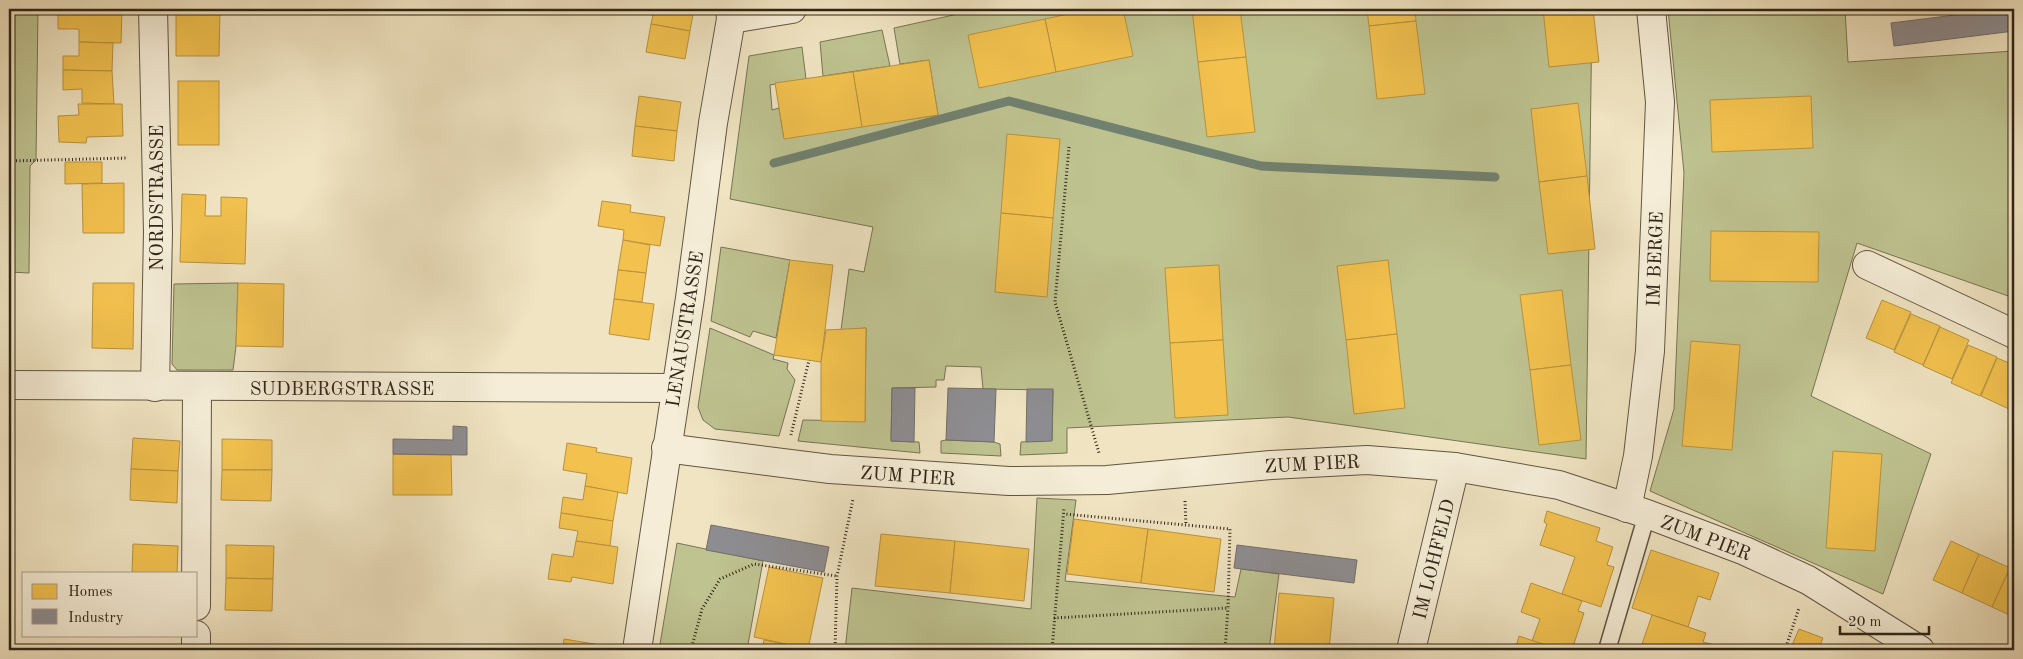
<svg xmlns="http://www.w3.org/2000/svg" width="2023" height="659" font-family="'Old Standard TT',serif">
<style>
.green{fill:#bec390;stroke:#777454}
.homes{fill:#f2c14e;stroke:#b8923e}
.industry{fill:#8d8d92;stroke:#716e6d}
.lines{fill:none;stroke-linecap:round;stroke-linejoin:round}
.stream{stroke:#718170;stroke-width:9}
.lane-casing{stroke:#605542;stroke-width:19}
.street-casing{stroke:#605542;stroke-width:30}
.path{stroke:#302517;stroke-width:3;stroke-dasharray:1 2.5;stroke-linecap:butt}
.lane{stroke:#f5edd7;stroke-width:16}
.street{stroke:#f5edd7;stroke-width:28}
.labels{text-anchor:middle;stroke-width:5;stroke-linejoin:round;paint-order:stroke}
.street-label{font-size:19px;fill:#302517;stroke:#f5edd7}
</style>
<rect width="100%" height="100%" fill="#f0e4c2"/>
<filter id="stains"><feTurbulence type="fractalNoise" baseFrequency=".004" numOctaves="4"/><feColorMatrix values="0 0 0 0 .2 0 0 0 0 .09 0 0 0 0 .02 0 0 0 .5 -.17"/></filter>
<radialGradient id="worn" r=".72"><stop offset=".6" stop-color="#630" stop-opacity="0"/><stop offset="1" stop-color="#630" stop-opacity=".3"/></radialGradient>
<g class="green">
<path d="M9,9H38L36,160L30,166L29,273L9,272Z"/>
<path d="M981,9H1592L1586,459L1288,417L1067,428V453L1020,455L1021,442L1052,440L1053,390L983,389L981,367L946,366L944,380H936V387L892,388L891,441L919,442L920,453L798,441L803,420L865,421L866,328L841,330L849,269L864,272L873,227L730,199L749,56L802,47L806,79L770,85L772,110L779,108L784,138L938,115L929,60L900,64L894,28Z"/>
<path d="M1668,9H1845L1848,62L2014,51V298L1857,243L1811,396L1931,454L1883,594L1650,491L1674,409L1684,173Z"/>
<path d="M882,30L890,66L823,76L820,42Z"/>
<path d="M721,247L790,260L776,338L753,331L750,337L711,321Z"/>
<path d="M238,283L236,346L233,370H177L172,364L174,284Z"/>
<path d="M710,328L774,355L773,359L788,363L787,369L795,380L779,436L715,429L703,420L698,407Z"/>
<path d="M946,440L994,442L1000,444L1001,456L941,453V441Z"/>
<path d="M1037,498L1076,500L1065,581L1235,597L1241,569L1279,574L1269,650H845L852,588L1031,609Z"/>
<path d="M677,543L763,561L747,650H659Z"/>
</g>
<g class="homes">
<path d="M58,9H122L121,43L79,42V29H58Z"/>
<path d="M176,9H220L219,56H176Z"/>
<path d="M629,9H694L690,31L651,24L653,15L629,11Z"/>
<path d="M1092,9H1123L1133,56L1056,72L1045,19Z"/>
<path d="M1192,9H1240L1246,57L1198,62Z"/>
<path d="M1367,9H1415L1416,21L1369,26Z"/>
<path d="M1543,9H1593L1599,62L1549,67Z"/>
<path d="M1045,19L1056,72L979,88L968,35Z"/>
<path d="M1416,21L1425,94L1377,99L1369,26Z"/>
<path d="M651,24L690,31L685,59L646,52Z"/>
<path d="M79,42L113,43L112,71L63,70V56H79Z"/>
<path d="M1246,57L1255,132L1207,137L1198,62Z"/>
<path d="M929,60L938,115L862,127L853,72Z"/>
<path d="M63,70L112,71L114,104L82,103V89L63,90Z"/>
<path d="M853,72L862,127L784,139L775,83Z"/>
<rect x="178" y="81" width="41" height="64"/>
<path d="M639,96L681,102L677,131L635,126Z"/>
<path d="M1811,96L1813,148L1712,152L1710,100Z"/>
<path d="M1578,103L1587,176L1539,182L1531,109Z"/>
<path d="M78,104H122L123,136L87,137L86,143L59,142L58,116L79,115Z"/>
<path d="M635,126L677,131L674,161L632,156Z"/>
<path d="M1007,134L1060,139L1053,218L1001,213Z"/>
<path d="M65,162H102V183L65,184Z"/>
<path d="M1587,176L1595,249L1548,254L1539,182Z"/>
<path d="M124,183V233H83L82,184Z"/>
<path d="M182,194L206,195L205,216H221V197L247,198L245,264L180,262Z"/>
<path d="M602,201L631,205L630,212L665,217L660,246L623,240L624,230L598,226Z"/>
<path d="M1001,213L1053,218L1047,297L995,292Z"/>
<path d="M1711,231L1819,232L1818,282L1710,281Z"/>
<path d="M623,240L650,245L646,273L618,270Z"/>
<path d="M790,260L833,265L821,362L774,355Z"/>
<path d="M1388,260L1397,334L1346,340L1337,266Z"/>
<path d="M1219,265L1223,340L1170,343L1165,268Z"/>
<path d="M618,270L646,273L642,302L614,299Z"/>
<path d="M93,283H134L133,349L92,348Z"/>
<path d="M238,283L284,284L283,347L236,346Z"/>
<path d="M1562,290L1571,365L1530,370L1520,295Z"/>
<path d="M614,299L654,304L649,340L609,334Z"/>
<path d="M1882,300L1911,312L1894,350L1866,338Z"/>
<path d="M1911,314L1940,326L1923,365L1894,352Z"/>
<path d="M1940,327L1969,340L1952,379L1923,366Z"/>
<path d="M866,328L865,422L821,421V362L826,330Z"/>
<path d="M1397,334L1405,408L1354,414L1346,340Z"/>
<path d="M1223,340L1228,415L1175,418L1170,343Z"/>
<path d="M1691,341L1740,345L1732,450L1682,446Z"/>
<path d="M1968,345L1997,357L1980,396L1951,383Z"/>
<path d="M1997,358L2014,365V397L2009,409L1981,396Z"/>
<path d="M1571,365L1581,440L1539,445L1530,370Z"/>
<path d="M133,438L180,441L178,471L131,469Z"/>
<path d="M222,439L272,440V470H222Z"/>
<path d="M567,443L597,448L596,452L632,458L627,494L585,486L587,474L563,470Z"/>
<path d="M1833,451L1882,454L1875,551L1826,548Z"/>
<path d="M393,454L451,455L452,495H393Z"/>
<path d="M131,469L178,471L177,503L130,500Z"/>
<path d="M222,470H272L271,501L221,500Z"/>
<path d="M585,486L618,492L613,521L561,513L563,497L583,500Z"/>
<path d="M1547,511L1600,528L1596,541L1613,547L1607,565L1614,567L1601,607L1562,594L1575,557L1540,545L1547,524L1544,522Z"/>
<path d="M561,513L613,521L610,546L576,541L578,531L559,528Z"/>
<path d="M1074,519L1148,529L1141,583L1067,574Z"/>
<path d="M1148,529L1221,539L1214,592L1141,583Z"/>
<path d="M881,534L955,541L950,593L875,586Z"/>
<path d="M576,541L618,547L613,584L572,577L571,582L548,579L552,554L573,557Z"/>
<path d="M955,541L1029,549L1024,601L950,593Z"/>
<path d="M1951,541L1979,554L1962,593L1933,580Z"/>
<path d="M133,544L178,546L177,573H132Z"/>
<path d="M226,545L274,546L273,579L226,578Z"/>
<path d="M1651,550L1719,573L1710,600L1698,596L1688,627L1632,608Z"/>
<path d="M1979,554L2010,568L1992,607L1962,593Z"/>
<path d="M769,567L823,578L808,649L754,637Z"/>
<path d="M2010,568L2014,570V617L1992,607Z"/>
<path d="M226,578L273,579L272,611L225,610Z"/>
<path d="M1531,583L1582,601L1578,611L1584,613L1572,650H1562L1532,641L1540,619L1521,612Z"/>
<path d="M1279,593L1334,598L1329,650H1274Z"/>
<path d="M1652,615L1706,633L1703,642L1715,645L1713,650H1640Z"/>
<path d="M1799,629L1823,638L1818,650H1790Z"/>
<path d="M1519,636L1560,650H1515Z"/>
<path d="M564,639L606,646L605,650H563Z"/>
<path d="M764,640L812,650H762Z"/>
</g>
<g class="industry">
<path d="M2003,9H2014V31L1894,46L1891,23Z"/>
<path d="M892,388H915L914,442L891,441Z"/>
<path d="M948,388L996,389L994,442L946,440Z"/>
<path d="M1027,389H1053L1052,441L1026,442Z"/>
<path d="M453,426L467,427V455L393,454V439L453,440Z"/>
<path d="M711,525L829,547L824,572L706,550Z"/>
<path d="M1237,545L1357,560L1354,583L1234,568Z"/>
</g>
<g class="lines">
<path class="stream" d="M774,163L1009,101L1261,166L1495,177"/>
<g class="lane-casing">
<path id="lane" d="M1607,650L1647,514"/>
</g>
<g class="street-casing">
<g id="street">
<path d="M153,9L158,232L155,387"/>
<path d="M731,19L792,9"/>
<path d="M1867,265L2014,334"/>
<path d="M9,385L676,388"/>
<path d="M666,448L830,469L1009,481L1107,480L1271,465L1367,460L1455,467L1559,485L1647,514L1745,551L1808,580L1920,650"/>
<path d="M1627,508L1638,456L1650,351L1660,102L1651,9"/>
<path d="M196,606L197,388"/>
<path d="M196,650V635"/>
<path d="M637,650L690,298L713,123L731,19L730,9"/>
<path d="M1411,650L1455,467"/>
</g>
</g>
<g class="path">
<path d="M1069,147L1055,302L1099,453"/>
<path d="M9,161L128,158"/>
<path d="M791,435L809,360"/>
<path d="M1185,501L1186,525"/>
<path d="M1054,618L1228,608L1230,529L1064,514"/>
<path d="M691,650L702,609L720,579L754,564L837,576"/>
<path d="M835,650L837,576L853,499"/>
<path d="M1052,650L1064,508"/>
<path d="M1225,650L1228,608"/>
<path d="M1785,650L1799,608"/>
</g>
<use href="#lane" class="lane"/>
<use href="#street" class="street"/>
</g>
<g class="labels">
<g class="street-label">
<text transform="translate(156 198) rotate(-90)" y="7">NORDSTRASSE</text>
<text transform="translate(1654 259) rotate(-88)" y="7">IM BERGE</text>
<text transform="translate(684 329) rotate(-81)" y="7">LENAUSTRASSE</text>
<text x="342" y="395">SUDBERGSTRASSE</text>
<text transform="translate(1312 463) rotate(-3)" y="7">ZUM PIER</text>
<text transform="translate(908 475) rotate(4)" y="7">ZUM PIER</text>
<text transform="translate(1706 537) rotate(21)" y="7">ZUM PIER</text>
<text transform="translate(1433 559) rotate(-76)" y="7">IM LOHFELD</text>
</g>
</g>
<rect width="2023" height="659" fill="none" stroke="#f0e4c2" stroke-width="30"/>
<rect x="10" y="10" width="2003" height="639" fill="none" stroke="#302517" stroke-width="2.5"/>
<rect x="15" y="15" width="1993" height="629" fill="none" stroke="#302517"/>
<rect x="22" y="572" width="175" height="65" fill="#f5edd7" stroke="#a69d8a"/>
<rect x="32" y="584" width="25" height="15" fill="#f2c14e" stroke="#a69d8a"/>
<text x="68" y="596" font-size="15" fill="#302517">Homes</text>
<rect x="32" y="609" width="25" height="15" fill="#8d8d92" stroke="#a69d8a"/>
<text x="68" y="622" font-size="15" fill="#302517">Industry</text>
<path d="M1840 626v8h89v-8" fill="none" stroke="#302517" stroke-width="2.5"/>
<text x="1848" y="626" font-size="15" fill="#302517" stroke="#f5edd7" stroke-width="4" paint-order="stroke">20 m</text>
<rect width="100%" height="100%" filter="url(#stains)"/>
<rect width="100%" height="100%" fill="url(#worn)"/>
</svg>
